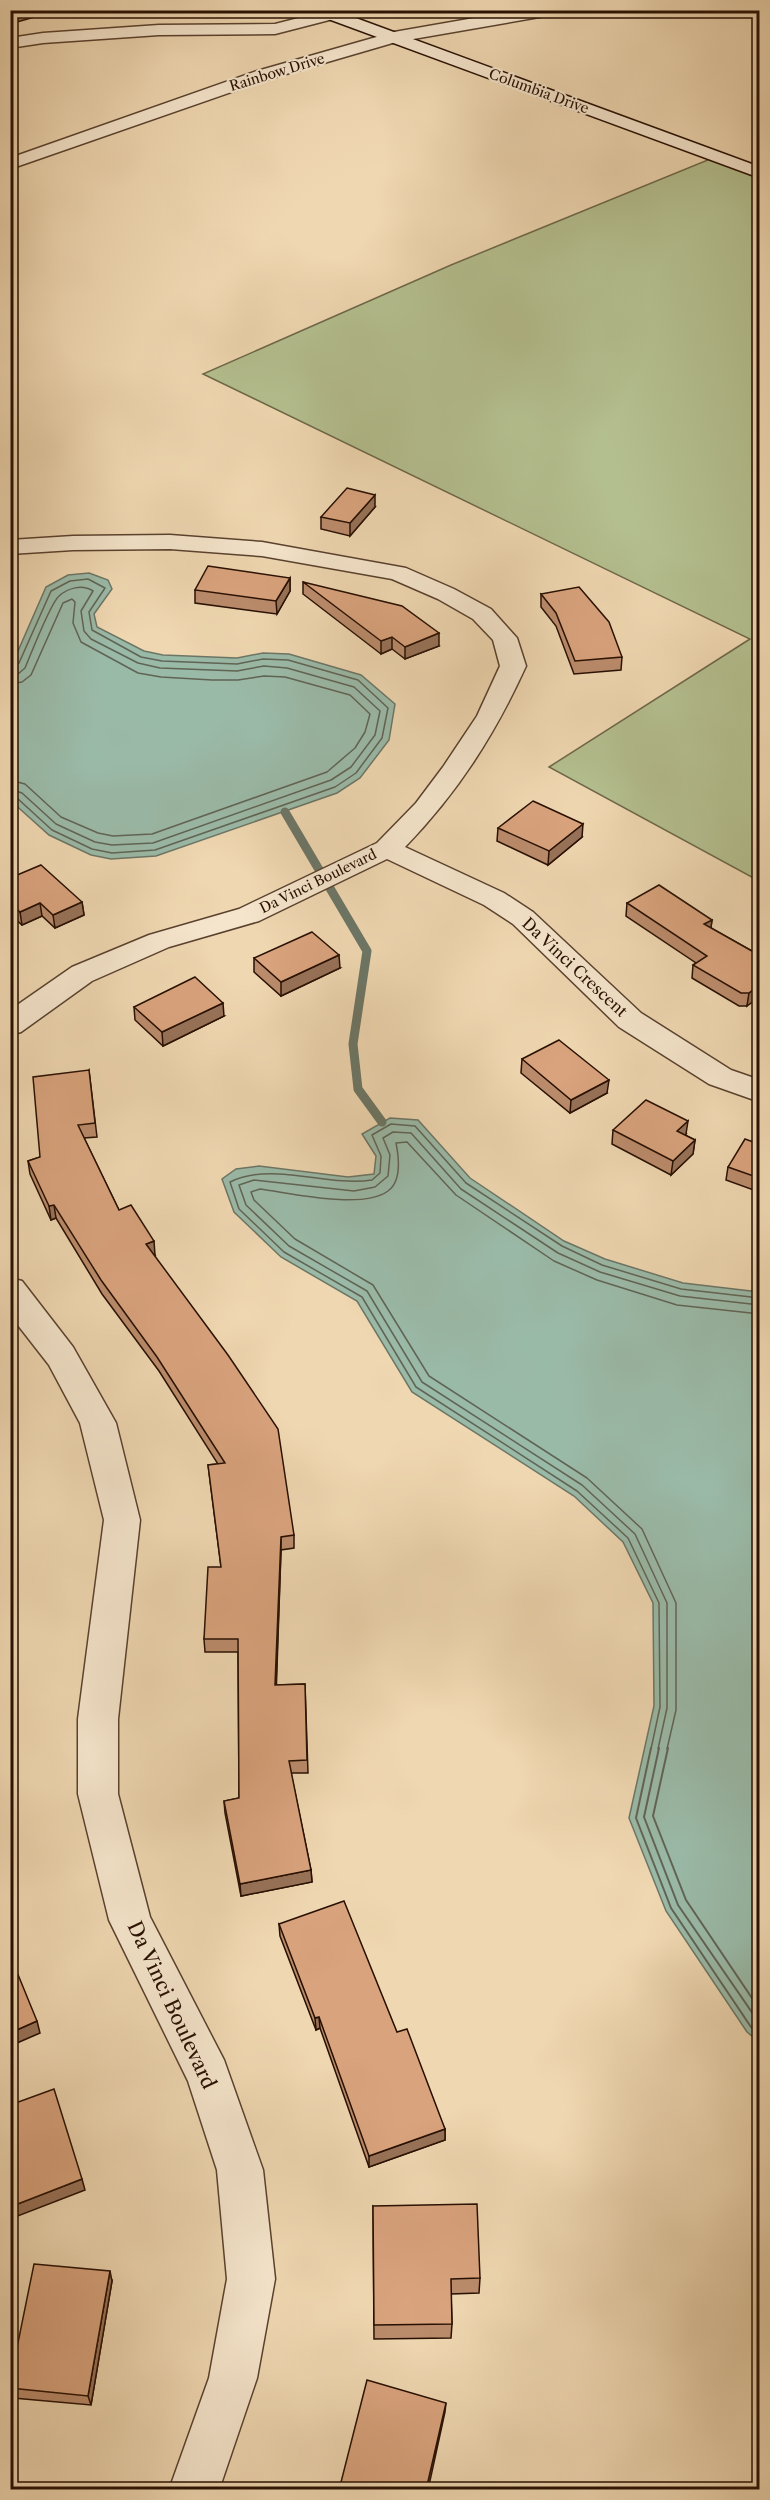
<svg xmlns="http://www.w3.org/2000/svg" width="770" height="2500" font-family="'Libre Caslon Text',serif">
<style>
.green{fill:#b4bf8f;stroke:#6e6748;stroke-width:1.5}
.water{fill:#9abaa8;stroke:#6c7666;stroke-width:1.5}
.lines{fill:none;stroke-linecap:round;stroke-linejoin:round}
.shore-far1{stroke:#606455;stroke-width:1.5}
.shore{stroke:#606455;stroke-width:2}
.stream{stroke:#6c7666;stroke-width:9}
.minor-casing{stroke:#59412e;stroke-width:3}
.tertiary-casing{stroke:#59412e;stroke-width:3}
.secondary-casing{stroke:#270f02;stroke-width:3}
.minor{fill:#f5e5cc;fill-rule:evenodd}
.tertiary{fill:#f5e5cc;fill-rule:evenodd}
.secondary{fill:#f5e5cc;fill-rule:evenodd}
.wall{fill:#bb8c6c;stroke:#270f02;stroke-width:1.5}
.shaded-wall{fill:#987258;stroke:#270f02;stroke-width:1.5}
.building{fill:#d9a37d;stroke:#270f02;stroke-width:1.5}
.labels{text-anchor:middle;stroke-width:4.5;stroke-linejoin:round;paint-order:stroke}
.far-street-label{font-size:14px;fill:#270f02;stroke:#f5e5cc}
.street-label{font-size:16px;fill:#270f02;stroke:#f5e5cc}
.near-street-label{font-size:20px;fill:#270f02;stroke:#f5e5cc}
</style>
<rect width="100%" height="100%" fill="#efd7b1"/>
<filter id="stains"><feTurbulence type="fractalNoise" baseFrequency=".00333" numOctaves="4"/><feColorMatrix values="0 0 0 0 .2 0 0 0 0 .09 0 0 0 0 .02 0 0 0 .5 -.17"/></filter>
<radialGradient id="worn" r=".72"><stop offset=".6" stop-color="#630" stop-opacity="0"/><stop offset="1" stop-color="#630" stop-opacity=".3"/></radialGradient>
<path class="green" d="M715,157L759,175V881L549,767L750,639L203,374L451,265Z"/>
<g class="water">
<path d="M89,573L108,580L112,589L94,614L97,627L144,651L163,655L237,658L263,653L289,654L361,675L395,704L389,740L360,778L337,793L156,856L111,859L91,855L49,835L11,801V667L46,587L68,575Z"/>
<path d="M390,1118L418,1120L470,1178L564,1241L605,1259L683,1283L759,1292V2042L747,2032L666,1911L629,1818L654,1706L653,1603L623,1542L574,1496L412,1392L357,1301L281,1257L234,1212L222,1179L236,1169L259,1166L348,1177L374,1174L376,1156L362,1134Z"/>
</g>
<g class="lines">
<g class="shore-far1">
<path d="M10,667L19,663L51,591L70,581L88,579L105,588L89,612L92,630L141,657L162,661L237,664L263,659L288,660L358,680L388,708L382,738L356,773L335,787L155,850L112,853L92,849L52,830L17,798L10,797"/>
<path d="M10,675L18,674L25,668C31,654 50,604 59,596C68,588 82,584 93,591L81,611L84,631L91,639L138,663L160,668L237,671L264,666L287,668L354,687L380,711L375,735L351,767L331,780L153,843L112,845L95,842L56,824L22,793L10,789"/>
<path d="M10,684L22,682L31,675L63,603L72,599L75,602L73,623L81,642L138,673L161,677L212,680H238L264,676L285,677L350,695L370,714L365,732L355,748L327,772L152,834L113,836L98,833L61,817L25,784L10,780"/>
<path d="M651,1749L660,1707L659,1603L628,1538L577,1491L416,1387L362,1297L284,1252L239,1209L230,1182C274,1161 326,1187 372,1180L380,1173L381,1156L372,1135L391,1124L415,1126L466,1183L562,1246L602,1265L681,1289L760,1298"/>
<path d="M658,1749L667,1708V1603L635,1534L582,1485L422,1382L367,1291L289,1246L246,1205L239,1185L254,1180L354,1191L375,1187L388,1176L390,1155L383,1138L393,1132L411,1133L461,1189L558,1253L600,1272L680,1296L760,1305"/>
<path d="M667,1749L676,1710V1603L642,1529L587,1478L429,1376L373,1285L295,1239L254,1200L251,1192L260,1189C291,1193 362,1210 388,1191C402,1181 399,1158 396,1143L407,1142L456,1195L554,1261L597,1280L677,1305L760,1314"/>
</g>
<g class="shore">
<path d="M651,1748L636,1818L671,1908L751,2027L760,2034"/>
<path d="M659,1748L644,1817L678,1905L760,2024"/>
<path d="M668,1748L653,1816L686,1900L760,2010"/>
</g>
<path class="stream" d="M285,812L367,951L353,1044L358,1089L382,1122"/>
<g class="minor-casing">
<g id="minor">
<path d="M330,10L337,12L339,15L337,18L275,34L159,35L43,43L10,48V38L43,33L159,25L275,24Z"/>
<path d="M170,535L262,542L406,568L454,589L491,609L517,638L526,666C494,736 458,792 405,847L504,893L533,912L641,1013L731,1070L760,1080V1102L709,1084L619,1027L513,924L484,905L387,859L259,921L169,947L92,981L21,1032L10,1035V1010L72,967L149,935L239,909L377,843L416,803L443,767L477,716L500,666L493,640L473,619L438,599L392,579L262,556L170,549L73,550L10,554V540L73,536Z"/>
<path d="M10,1278L22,1281L73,1347L116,1423L140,1520L118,1719V1794L150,1917L224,2060L263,2170L275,2279L257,2378L219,2490H169L209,2378L227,2279L217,2170L188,2081L109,1920L78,1794V1719L104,1520L80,1423L49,1365L10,1315Z"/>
</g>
</g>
<g class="tertiary-casing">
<path id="tertiary" d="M520,10H559L551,15L396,42L269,79L10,169V158L257,71L394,32Z"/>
</g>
<g class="secondary-casing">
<path id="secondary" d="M310,10H334L760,167V178L312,13Z"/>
</g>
<use href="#minor" class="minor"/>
<use href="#tertiary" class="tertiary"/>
<use href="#secondary" class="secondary"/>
</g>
<g class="wall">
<path d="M375,507L350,536L321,529V517Z"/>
<path d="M290,578V591L277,614L195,603V590Z"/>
<path d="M303,582L439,646L405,659L392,649L381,654L303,594Z"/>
<path d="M541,594L622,657L621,670L574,674L556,626L541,607Z"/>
<path d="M498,828L582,837L548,865L497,841Z"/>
<path d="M10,878L82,902L84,915L55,928L42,916L22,925L10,914Z"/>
<path d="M627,903L712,920L711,928L759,955L747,1006H739L692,978L693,965L696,963L626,916Z"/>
<path d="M254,958L340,968L281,996L254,972Z"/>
<path d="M134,1007L224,1016L163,1046L135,1020Z"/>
<path d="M522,1059L607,1093L570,1113L521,1073Z"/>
<path d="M89,1070L97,1137L84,1138L119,1210L155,1255H154L294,1535V1548L281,1550L276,1685L305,1684L308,1773H291L311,1870L312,1882L241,1896L225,1813L224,1801L239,1798L238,1652H205L204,1639L221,1567L208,1465L218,1464L159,1371L102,1294L56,1218L51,1220L30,1174L28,1161L40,1157Z"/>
<path d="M613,1130L686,1134L685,1135L695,1140L693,1154L671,1175L612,1144Z"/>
<path d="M759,1144V1192L726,1180L728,1167Z"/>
<path d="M279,1924L397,2032L445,2129V2140L369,2167L320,2028L316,2030L280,1936Z"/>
<path d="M373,2206L480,2278L479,2293L451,2294L452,2324L451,2338L374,2339Z"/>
<path d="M112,2281L91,2405L13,2398L10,2392V2382Z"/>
</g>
<g class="shaded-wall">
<path d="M22,10H59L10,24V14Z"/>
<path d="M375,495V507L350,536V523Z"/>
<path d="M290,578V591L277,614L276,601Z"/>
<path d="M439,633V646L405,659V647Z"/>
<path d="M392,637V649L381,654V641Z"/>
<path d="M583,824L582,837L548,865L549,851Z"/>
<path d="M82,902L84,915L55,928L53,915Z"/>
<path d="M40,903L42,916L22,925L20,912Z"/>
<path d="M712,920L710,933L704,924Z"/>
<path d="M339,955L340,968L281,996V982Z"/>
<path d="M759,985V997L747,1006L749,993Z"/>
<path d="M223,1003L224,1016L163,1046L162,1032Z"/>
<path d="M609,1080L607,1093L570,1113L571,1100Z"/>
<path d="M688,1121L686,1134L676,1145L677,1131Z"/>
<path d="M695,1140L693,1154L671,1175L673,1161Z"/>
<path d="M54,1205L56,1218L51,1220L49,1206Z"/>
<path d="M154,1241L155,1255L147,1258L146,1244Z"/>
<path d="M281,1537V1550L276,1698L275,1685Z"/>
<path d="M311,1870L312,1882L241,1896L240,1884Z"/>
<path d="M319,2017L320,2028L316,2030L315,2018Z"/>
<path d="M37,2021L40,2033L10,2046V2033Z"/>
<path d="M445,2129V2140L369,2167V2156Z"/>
<path d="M82,2179L85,2190L10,2219V2207Z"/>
<path d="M110,2271L112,2281L91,2405L88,2396Z"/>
<path d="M446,2403L445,2412L428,2490H426Z"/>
</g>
<g class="building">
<path d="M10,10H22L10,14Z"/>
<path d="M347,488L375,495L350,523L321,517Z"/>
<path d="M208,566L290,578L276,601L195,590Z"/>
<path d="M303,582L402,606L439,633L405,647L392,637L381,641Z"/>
<path d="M579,587L609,622L622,657L575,661L556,613L541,594Z"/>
<path d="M533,801L583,824L549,851L498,828Z"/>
<path d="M41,865L82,902L53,915L40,903L20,912L10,903V878Z"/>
<path d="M659,885L712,920L704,924L759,955V985L749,993H741L693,965L707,956L627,903Z"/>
<path d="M312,932L339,955L281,982L254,958Z"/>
<path d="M195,977L223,1003L162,1032L134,1007Z"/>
<path d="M559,1040L609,1080L571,1100L522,1059Z"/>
<path d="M89,1070L95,1123L78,1125L119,1210L131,1205L154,1241L146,1244L228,1355L278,1429L294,1535L281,1537L275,1685L305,1684L307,1760L289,1761L311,1870L240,1884L224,1801L239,1798L238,1639H204L208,1567H221L208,1465L225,1463L157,1357L101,1280L54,1205L49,1206L28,1161L40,1157L33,1077Z"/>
<path d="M646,1100L688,1121L677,1131L695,1140L673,1161L613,1130Z"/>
<path d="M745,1139L759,1144V1178L728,1167Z"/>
<path d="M344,1901L397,2032L407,2029L445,2129L369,2156L319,2017L315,2018L279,1924Z"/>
<path d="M10,1955L37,2021L10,2033Z"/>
<path d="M54,2089L82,2179L10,2207V2105Z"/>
<path d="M477,2204L480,2278L451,2279L452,2324L374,2325L373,2206Z"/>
<path d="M34,2264L110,2271L88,2396L10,2388V2382Z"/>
<path d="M367,2380L446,2403L426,2490H339Z"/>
<path d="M10,2475L20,2486L16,2490H10Z"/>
</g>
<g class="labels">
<g class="far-street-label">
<text transform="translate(277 72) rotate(-17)" y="5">Rainbow Drive</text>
<text transform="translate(539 91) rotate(20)" y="5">Columbia Drive</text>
<text transform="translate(318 881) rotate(-26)" y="5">Da Vinci Boulevard</text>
</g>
<g class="street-label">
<text transform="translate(575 967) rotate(43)" y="6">Da Vinci Crescent</text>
</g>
<g class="near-street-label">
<text transform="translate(172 2005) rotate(65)" y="7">Da Vinci Boulevard</text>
</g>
</g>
<rect width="770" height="2500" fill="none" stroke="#efd7b1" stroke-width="36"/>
<rect x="12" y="12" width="746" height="2476" fill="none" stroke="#270f02" stroke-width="3"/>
<rect x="18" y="18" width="734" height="2464" fill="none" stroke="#270f02" stroke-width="1.5"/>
<rect width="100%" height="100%" filter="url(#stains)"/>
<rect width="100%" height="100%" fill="url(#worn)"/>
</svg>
